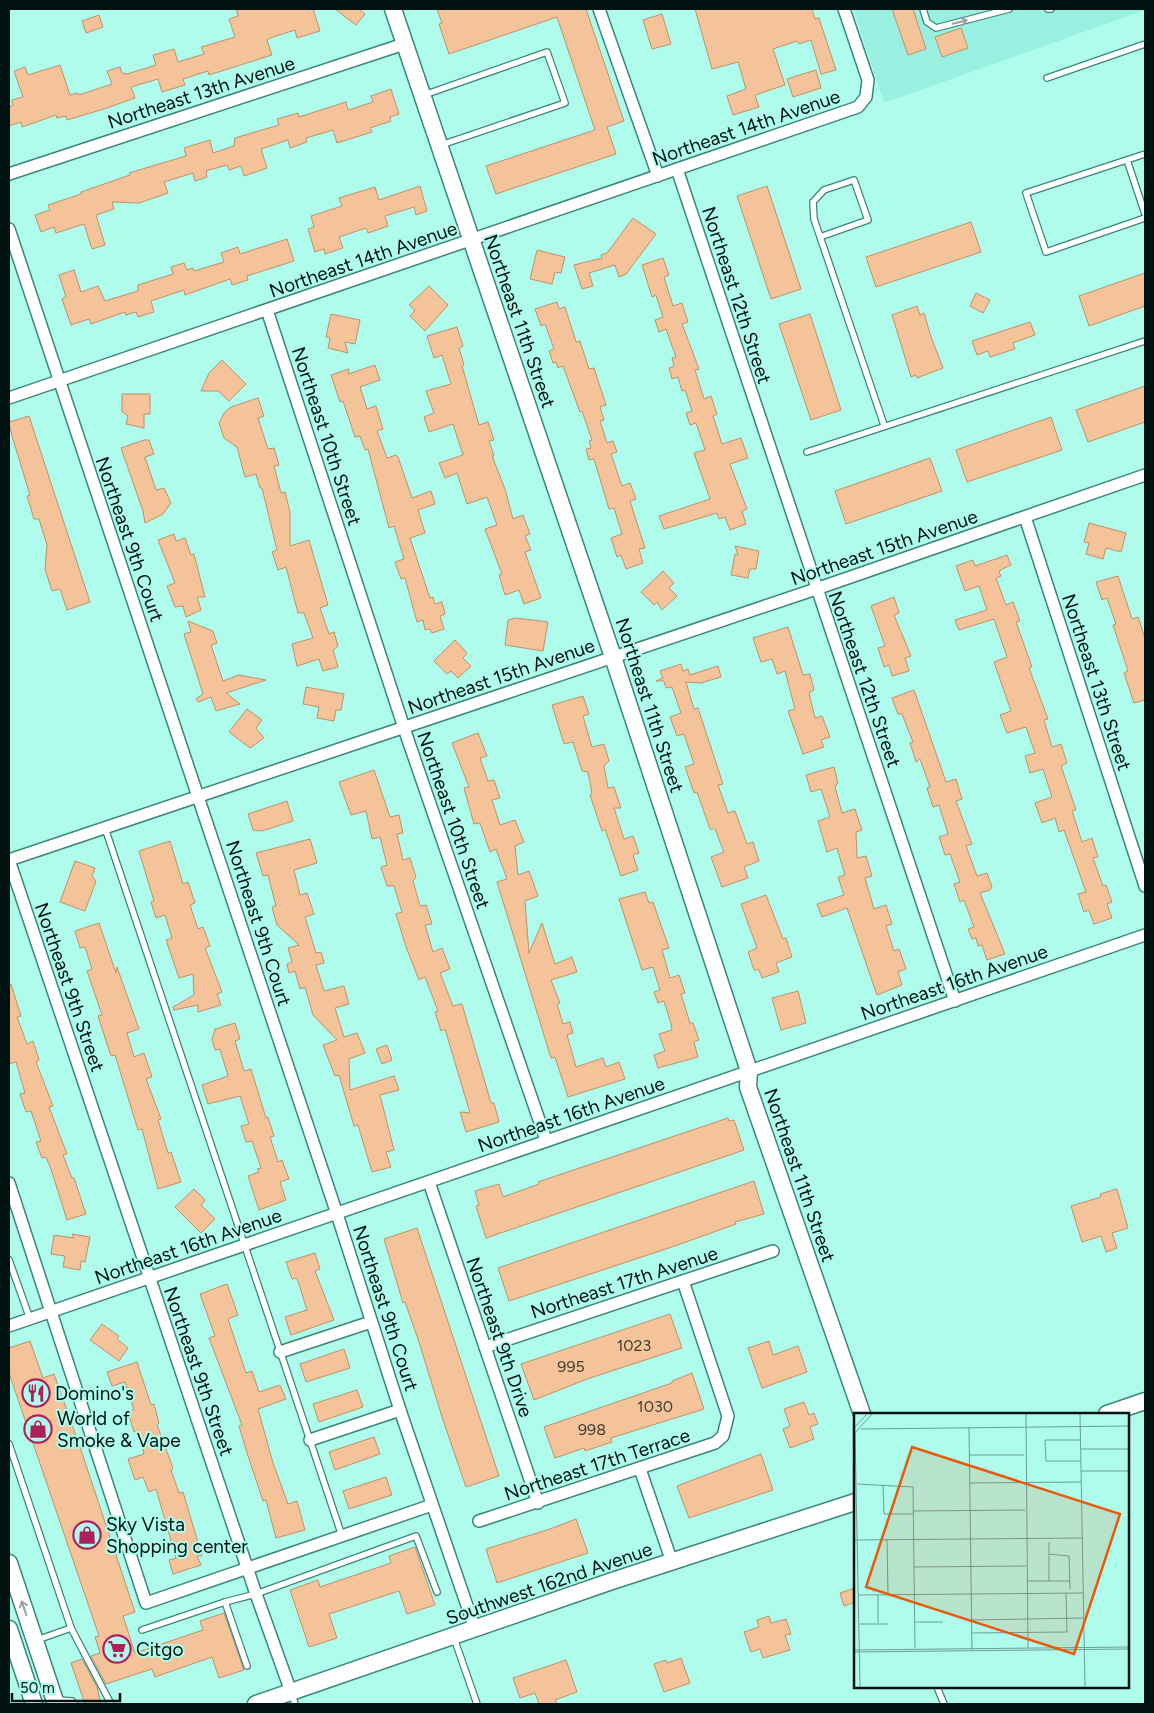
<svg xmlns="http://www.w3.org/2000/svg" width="1154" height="1713" font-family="Figtree,sans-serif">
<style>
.built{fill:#99f0e0}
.building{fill:#f4c39a;stroke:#bf9068}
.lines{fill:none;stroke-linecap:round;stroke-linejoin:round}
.lane-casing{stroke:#39877a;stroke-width:8}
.street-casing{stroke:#39877a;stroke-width:14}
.secondary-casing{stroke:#39877a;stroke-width:19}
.lane{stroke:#fff;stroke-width:5.5}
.street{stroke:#fff;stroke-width:11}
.secondary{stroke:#fff;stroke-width:16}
.oneway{stroke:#99a19f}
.labels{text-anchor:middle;stroke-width:4;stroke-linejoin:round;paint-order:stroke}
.number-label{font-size:16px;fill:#3d3f32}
.street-label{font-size:19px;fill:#001310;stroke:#affced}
.poi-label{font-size:19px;fill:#001310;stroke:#affced;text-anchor:start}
.inset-road{fill:none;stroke:#699f95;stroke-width:1}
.view{fill:#e8590c;fill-opacity:0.15;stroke:#e8590c;stroke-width:2.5}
.inset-edge{fill:none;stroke:#001310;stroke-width:2.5}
</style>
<rect width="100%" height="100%" fill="#affced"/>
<path class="built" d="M853,9H1145V10L884,103Z"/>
<g class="building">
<path d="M236,9H313L320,31L297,38L295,30L273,37L267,40L272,55L209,75L208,71L183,79L185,85L162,92L158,79L131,87L135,98L104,109L67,120L66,116L57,118L56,115L22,127L21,122L9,126V107L13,105L12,100L23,97L14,71L25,67L28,75L60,65L70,95L78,93L79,95L112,84L107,71L120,67L122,73L127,74L156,65L153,55L174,49L178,62L204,54L201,47L235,37L229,19L238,16Z"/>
<path d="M335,9H359L365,14L356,25Z"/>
<path d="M437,9H586L624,121L607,127L616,154L496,194L486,166L595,130L557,17L449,54L439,24L442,23Z"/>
<path d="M695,9H812L815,19L819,18L836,70L821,74L811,40L799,44L797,41L773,49L785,85L755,95L759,107L733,115L727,96L746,89L738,62L712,69Z"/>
<path d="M892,9H913L926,49L908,55Z"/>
<path d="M662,14L671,44L652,49L643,20Z"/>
<path d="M99,15L103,27L86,33L82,21Z"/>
<path d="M961,28L968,48L942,57L935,37Z"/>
<path d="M816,70L821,88L793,97L787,79Z"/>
<path d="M391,89L399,114L390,117L391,121L370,128L372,132L337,143L333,130L306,138L307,142L290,148L288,140L261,149L267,168L244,176L241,166L229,170L227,165L206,171L207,177L195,181L193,173L164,182L168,193L139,203L112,202L114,209L96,215L105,245L92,249L84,224L56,233L54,227L41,232L35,215L50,210L48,205L81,194V192L130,175L129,173L186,156L184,148L210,140L213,153L234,146L235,138L279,125L277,119L298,113L299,117L346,102L348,110L373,102L371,96Z"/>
<path d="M420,186L427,211L416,215L414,207L385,216L388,226L368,233L366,228L339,237L343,248L325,254L324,249L315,252L308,229L314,227L311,216L342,206L339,198L375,187L379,200Z"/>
<path d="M767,186L801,289L771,299L737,196Z"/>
<path d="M633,218L656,234L626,274L619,277L615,265L589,273L593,286L582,289L574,265L602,258L601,255L607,253Z"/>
<path d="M971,222L981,252L876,287L866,257Z"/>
<path d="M287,239L294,261L247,276L248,280L232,285L230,279L185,295L184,290L151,301L154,312L138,317L136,312L126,315L125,312L91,324L89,319L71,325L62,299L66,297L59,275L74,270L81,292L98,286L105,301L138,291V285L173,274L171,267L184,263L187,270L193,268L194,271L224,262L221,253L238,247L240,254Z"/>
<path d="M537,250L565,257L561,273L555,272L552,284L530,279Z"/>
<path d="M663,258L669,275L664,277L673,306L682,303L688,322L682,324L699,369L695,370L704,399L711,396L717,414L713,416L722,444L741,438L748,458L730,464L747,509L742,511L746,524L730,530L725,517L719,519L717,513L664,529L659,516L710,499L694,453L705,450L696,423L690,425L686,413L692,411L685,390L682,391L678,377L672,379L669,368L674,366L672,358L676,357L666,329L659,332L655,320L663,317L656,295L652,297L642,265Z"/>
<path d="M1145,273V306L1089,326L1079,296Z"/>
<path d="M429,286L448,305L425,331L410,316L415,310L409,305Z"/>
<path d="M976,293L990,300L983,313L970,306Z"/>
<path d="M557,302L559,309L565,307L576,342L580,341L589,369L594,368L606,405L600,407L604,420L600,421L607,443L613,441L617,452L611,454L622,486L630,483L636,499L630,501L645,548L639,549L643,563L626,569L621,555L617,557L611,538L622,534L614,508L609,509L594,459L589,460L586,449L591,448L589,441L592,440L582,411L580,412L563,366L558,368L556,362L553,363L549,351L554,349L545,324L541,326L535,309Z"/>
<path d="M917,306L920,315L924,313L930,334L943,368L917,378L916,375L911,377L892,315Z"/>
<path d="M331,314L360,320L355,344L345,342L348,353L328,348L330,338L326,337Z"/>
<path d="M810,314L841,410L811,420L779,324Z"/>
<path d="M1030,322L1035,335L1013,343L1015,349L990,357L988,351L977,355L972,341Z"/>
<path d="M457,327L463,346L459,348L464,365L462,366L479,425L488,422L494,440L489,441L494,456H492L505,489L513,519L523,515L530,534L525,536L531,550L525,552L541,598L524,604L519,590L505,595L499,575L502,574L485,529L497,525L487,497L467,504L457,473L445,478L439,463L463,455L453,424L429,432L424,417L434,413L426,391L451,384L442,355L434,358L427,336Z"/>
<path d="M222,360L246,384L229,401L218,391H201L209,373Z"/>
<path d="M375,365L380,380L360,387L367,409L376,406L383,429L377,431L387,458L396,455L398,457L412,498L431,491L435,504L418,510L425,533L410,538L430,598L433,597L435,604L442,602L445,614L440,616L444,629L432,633L430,629L425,630L423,620L417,622L405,578L401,579L395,562L404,559L394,526L389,528L368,449L365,450L360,436L355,437L343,401L340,402L331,375L349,369L348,374Z"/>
<path d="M1145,386V422L1088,442L1076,410Z"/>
<path d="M122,394H150V414H144V428L126,424L128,416L122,412Z"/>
<path d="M258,398L264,416L258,418L268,449L274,448L279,465L274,466L281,493L285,492L290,512V546L309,540L328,605L320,608L329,634L334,632L338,646L333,650L338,667L323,671L319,659L297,666L292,644L313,638L304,613H298L286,567L278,570L272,552L277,550L262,488H260L256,474L245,477L237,447L224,438L219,423L224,413L231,407Z"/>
<path d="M29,416L90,602L67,610L60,589L52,591L45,569L47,545L39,519H34L27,496L30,495L12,436L9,422Z"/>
<path d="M1051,417L1062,450L967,482L956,450Z"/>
<path d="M144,440H149L154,454L145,457L156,490L164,488L171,503L163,514L145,523L143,511L121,448Z"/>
<path d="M930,458L942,491L846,524L835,491Z"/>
<path d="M1089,523L1126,533L1121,552L1106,548L1103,559L1086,554L1089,543L1084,542Z"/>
<path d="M174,534L176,541L185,538L191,555L194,554L205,597H197L201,610L186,617L183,606L175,607L167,586L175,583L158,540Z"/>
<path d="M735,546L759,551L756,569H750L748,578L731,575L735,554L738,555Z"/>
<path d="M1007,555L1011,565L1002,569L999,572L1001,576L996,578L1006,605L1013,602L1020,621L1016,622L1032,667L1029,668L1048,719L1044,720L1052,747L1061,744L1067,763L1061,766L1076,810L1072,811L1082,842L1092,838L1098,857L1093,858L1103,886L1106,885L1112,902L1107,904L1112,918L1094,924L1089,910L1084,912L1078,894L1086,892L1064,830L1059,832L1055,818L1042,823L1035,803L1052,797L1043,769L1030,773L1025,756L1035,753L1026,727L1007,733L1000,715L1011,711L994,662L1007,657L994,619L959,630L955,620L987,610L979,586L965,591L956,566L973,560L975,566Z"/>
<path d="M663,571L674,583L669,588L677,596L662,610L657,602L654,605L641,592Z"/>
<path d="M1118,576L1132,619L1138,617L1145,638V700L1134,703L1124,673L1128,671L1113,625L1116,624L1107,598L1102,600L1096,582Z"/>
<path d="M894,597L899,613L894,615L911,656L905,658L909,671L892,676L889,665L884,667L878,648L885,646L871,606Z"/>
<path d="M516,618L548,622L543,651L505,645L508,620Z"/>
<path d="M188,621L213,631L217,643L211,645L223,681L239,675L266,680L226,693L240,704L216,711L211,697L198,702L196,699L203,694L184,634L191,632Z"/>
<path d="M788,627L803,675L810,674L814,690L809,693L815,718L822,716L830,737L821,740L824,747L803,754L788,711L795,709L785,671L777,674L772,659L761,662L753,638Z"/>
<path d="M455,640L467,653L463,658L471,666L458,678L451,671L447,674L434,661Z"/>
<path d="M681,664L683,671L688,669L690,675L718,666L721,677L701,683L686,682L694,709L698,708L723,784L718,785L728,813L735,811L747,844L753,842L759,861L744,867L748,878L722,887L711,857L724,852L715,829H710L697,792L694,793L685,767L694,764L684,734L677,736L670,717L681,713L672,687L666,688L664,681H656L663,678L660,671Z"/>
<path d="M306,687L344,694L341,710H336L334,721L317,718L319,707L303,704Z"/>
<path d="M914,690L946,782L956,779L962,799L956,801L972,844L966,846L977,876L987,873L992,887L990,890L980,893L1005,954L987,960L982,945L978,946L976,938L972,939L968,929L974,927L964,900L960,902L954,884L960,882L950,854L945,855L939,837L948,834L939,805L933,807L927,788L930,787L920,759L916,762L910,743L913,742L902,714H898L892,698Z"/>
<path d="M583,696L589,714L583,716L592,747L604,744L609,761L604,766L608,788L614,787L621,808H614L624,839L633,836L639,853L633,855L638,870L621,876L605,829L602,831L590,795L592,794L588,772L582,771L573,742L564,744L552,705Z"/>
<path d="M247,709L262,720L256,728L264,738L250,748L229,732Z"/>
<path d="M478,733L487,756L480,758L488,781L494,780L500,798L492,800L500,825L515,820L524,842L515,846L518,875L529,871L538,896L525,901L529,953L542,923L555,964L572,957L577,972L551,980L560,1003L557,1004L563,1024L570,1022L573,1033L567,1035L576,1067L603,1058L606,1067L619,1062L625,1079L568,1097L555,1057L551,1058L497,882L507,879L496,849L490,852L480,823L474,824L464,788L469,787L452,743Z"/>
<path d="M834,767L838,783L835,787L842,813L855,809L862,830L856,832L857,858L866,856L872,876L865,878L874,909L886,905L892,924L886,926L894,951L899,949L906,969L898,972L902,985L877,995L847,908L822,917L817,904L844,895L838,877L845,875L837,848L827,852L818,821L830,817L821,789L811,792L806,775Z"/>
<path d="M374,770L390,817L399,815L403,833L397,834L403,860L410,858L416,877L413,881L420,906L426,905L432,924L425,925L433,952L442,948L450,969L440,973L453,1006L462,1004L491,1103H494L499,1122L466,1132L460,1112L470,1113L445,1029L441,1031L435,1012L438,1011L425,977L419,980L406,947L396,914L402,912L394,886H387L381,867L387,865L380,837L372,839L366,811L351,815L339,782Z"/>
<path d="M287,801L293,821L262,831L253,830L248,814Z"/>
<path d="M310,839L317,863L294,870L300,895L307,893L314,914L305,917L316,953L321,952L324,963L316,965L324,991L344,986L349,1004L335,1008L344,1037L357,1033L365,1053L349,1059L350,1090L394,1076L399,1090L380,1095L394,1150L386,1152L391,1167L372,1172L358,1125L354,1126L339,1075L335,1076L323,1045L337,1040L313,1015L305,987L300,989L295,971L289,973L287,964L292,962L288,948L299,945L277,925L272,907L276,906L268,875L263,876L256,853Z"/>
<path d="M170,841L183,884L188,882L195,903L190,905L198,929L203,927L210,946L205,948L222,992L217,994L221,1005L198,1012V1005L174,1010L173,1007L194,995L193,974L179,978L166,940L172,938L165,915L156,918L151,902L154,901L139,851Z"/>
<path d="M75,861L95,868L92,876L96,881L85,911L60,902Z"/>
<path d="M645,892L649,903L653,902L669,948L662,950L670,978L679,975L685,993L681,994L690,1023H693L699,1040L694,1042L698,1057L658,1068L654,1055L665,1051L659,1034L672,1030L671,1024L664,1001L658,1003L654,992L660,990L653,967L642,970L619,899Z"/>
<path d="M766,895L783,939L786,938L792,957L776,963L779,972L762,978L759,970H754L748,952L757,948L741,904Z"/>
<path d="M99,923L116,973L117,967L139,1029L127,1033L134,1057L144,1053L152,1077L146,1079L161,1119L158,1120L168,1153L171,1152L181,1182L158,1189L142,1129L138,1130L115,1055L111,1056L98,1016L102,1015L87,971L92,969L85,947L80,948L75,931Z"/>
<path d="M11,984L21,1016L17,1017L27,1044L33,1041L39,1060L36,1062L53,1106L49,1107L67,1154L63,1155L72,1178H74L86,1214L67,1220L51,1169L46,1157L42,1158L36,1142L41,1141L31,1111L26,1112L20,1094L25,1093L16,1062L9,1064V985Z"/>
<path d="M798,991L806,1023L781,1030L772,998Z"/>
<path d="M235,1023L240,1039L235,1041L244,1071L251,1069L266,1118L268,1117L274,1136L270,1137L278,1162L282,1160L289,1179L280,1182L286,1200L259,1210L248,1176L259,1172L257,1169L261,1168L252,1141L246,1142L241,1126L249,1124L240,1096L208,1104L202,1085L228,1076L220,1049L215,1050L212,1040L215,1029Z"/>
<path d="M387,1045L392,1060L382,1064L376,1049Z"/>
<path d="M728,1118L729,1121L734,1120L744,1150L486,1238L476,1206L479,1205L475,1191L499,1184L503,1197L539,1184L538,1182Z"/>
<path d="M754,1181L764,1214L735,1222L736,1224L672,1247L509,1301L498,1268Z"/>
<path d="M194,1189L205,1200L201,1205L215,1219L201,1233L175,1207Z"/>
<path d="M1117,1189L1128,1228L1112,1233L1117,1248L1106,1252L1101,1236L1082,1242L1071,1206L1101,1197L1100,1194Z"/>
<path d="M417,1228L499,1476L466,1487L443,1420L419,1342L405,1302L403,1303L384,1239Z"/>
<path d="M72,1234L90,1237L85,1262L81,1261L80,1270L63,1267L65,1256L51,1254L54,1235L74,1238Z"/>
<path d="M315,1253L320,1269L315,1271L334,1320L291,1335L285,1317L307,1310L297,1278L292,1279L286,1262Z"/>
<path d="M227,1284L238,1315L228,1319L246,1373L252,1371L259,1392L280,1385L286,1399L258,1409L273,1463L288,1504L297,1501L305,1530L276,1538L266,1500L263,1501L247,1453L239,1426L242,1425L209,1338L215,1336L200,1294Z"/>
<path d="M670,1314L682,1348L590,1378L534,1400L521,1364Z"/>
<path d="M102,1324L119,1336L117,1339L128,1348L119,1361L90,1340Z"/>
<path d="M30,1341L43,1378L54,1374L80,1447L135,1612L123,1616L135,1653L203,1630L200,1621L224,1613L244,1670L219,1678L212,1657L155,1677L152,1669L106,1684L91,1656L100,1653L95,1637L99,1636L9,1373V1348Z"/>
<path d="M769,1341L773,1355L798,1346L807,1372L762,1388L748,1348Z"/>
<path d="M344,1349L350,1368L306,1382L300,1364Z"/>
<path d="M137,1362L151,1405L154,1404L159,1423L157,1425L173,1468L171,1470L179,1493L183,1492L202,1556H197L201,1565L173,1574L169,1560L176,1558L156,1489L149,1492L143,1477L135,1480L128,1459L144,1454L138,1431L134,1432L128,1412L134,1410L125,1382L112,1386L107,1372Z"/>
<path d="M692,1373L704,1409L611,1438L612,1442L585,1451L584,1448L555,1458L544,1427L672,1383V1381Z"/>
<path d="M357,1390L363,1407L319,1422L313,1404Z"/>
<path d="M804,1402L809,1415L814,1413L818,1424L810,1427L814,1439L790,1448L783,1429L790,1426L784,1409Z"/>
<path d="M374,1437L380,1454L335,1470L329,1452Z"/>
<path d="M761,1454L773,1490L689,1518L677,1486Z"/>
<path d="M386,1477L392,1495L349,1509L343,1491Z"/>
<path d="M576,1519L588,1553L497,1583L486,1549L550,1529Z"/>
<path d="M415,1547L435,1605L407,1614L399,1591L329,1614L337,1638L309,1647L290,1590L318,1580L320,1587L391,1563L389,1556Z"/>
<path d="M855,1588V1602L844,1606L840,1593Z"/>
<path d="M769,1616L771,1623L786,1619L791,1634L785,1635L790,1650L763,1658L760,1649L751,1652L744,1632L759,1627L757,1620Z"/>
<path d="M681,1658L690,1683L664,1692L654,1664L666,1660L667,1663Z"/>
<path d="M82,1659L97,1687L101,1704H85L71,1663Z"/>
<path d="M566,1660L577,1692L555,1700L557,1704H539L535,1693L520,1698L513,1678Z"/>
</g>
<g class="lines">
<g class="lane-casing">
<g id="lane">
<path d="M923,9L927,22L936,28L1009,9"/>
<path d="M1048,9H1051"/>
<path d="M1047,78L1145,44"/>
<path d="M424,95L547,52L565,103L441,145"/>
<path d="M1145,154L1026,193L1046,252L1145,218"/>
<path d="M1127,160L1145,214"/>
<path d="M820,237L868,220L854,180L824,190L813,202L814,219L884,425"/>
<path d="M807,452L1145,341"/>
<path d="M105,828L342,1536"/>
<path d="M9,1260L30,1319"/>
<path d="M9,1444L71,1628L37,1640"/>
<path d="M225,1602L247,1666"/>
<path d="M71,1628L111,1704"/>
<path d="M142,1630L225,1602L256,1594L416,1536L437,1592"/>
<path d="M454,1638L477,1704"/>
<path d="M937,1687L944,1704"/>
<path d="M292,1694L295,1704"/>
<path d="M57,1700L72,1701L75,1704"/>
</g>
</g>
<g class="street-casing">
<g id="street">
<path d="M599,9L658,176"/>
<path d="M677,169L955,1001"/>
<path d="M9,174L404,44"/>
<path d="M9,229L337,1214L400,1410L475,1629"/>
<path d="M267,310L407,737L546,1140"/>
<path d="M9,398L858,107L866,97L868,80L844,9"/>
<path d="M1025,517L1145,886"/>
<path d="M9,860L816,589L1145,475"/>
<path d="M9,860L256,1594L291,1692"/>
<path d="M429,1182L538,1503"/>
<path d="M9,1183L146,1603L432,1505"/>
<path d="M9,1326L1145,935"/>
<path d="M485,1347L773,1251"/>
<path d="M280,1352L371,1322"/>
<path d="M310,1440L400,1410"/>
<path d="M640,1469L672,1562"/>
<path d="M479,1521L715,1443L723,1436L728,1416L683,1281"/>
</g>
</g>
<g class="secondary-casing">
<g id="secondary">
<path d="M393,9L613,657L749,1071L748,1087L862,1414"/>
<path d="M1107,1414L1145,1401"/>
<path d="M9,1563L56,1704"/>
<path d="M9,1629L34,1704"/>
<path d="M256,1704L612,1581L855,1502"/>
</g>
</g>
<use href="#lane" class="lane"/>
<use href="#street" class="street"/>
<use href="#secondary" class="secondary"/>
</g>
<defs><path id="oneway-shaft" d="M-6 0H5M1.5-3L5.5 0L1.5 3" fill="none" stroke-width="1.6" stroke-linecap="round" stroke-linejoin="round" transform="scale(1.25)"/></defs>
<g class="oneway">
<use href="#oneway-shaft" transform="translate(960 22) rotate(-14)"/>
<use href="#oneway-shaft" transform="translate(24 1608) rotate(-109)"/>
</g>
<defs>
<g id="restaurant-ring" transform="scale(1.4375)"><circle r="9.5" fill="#affced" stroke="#ae205d" stroke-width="1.5"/><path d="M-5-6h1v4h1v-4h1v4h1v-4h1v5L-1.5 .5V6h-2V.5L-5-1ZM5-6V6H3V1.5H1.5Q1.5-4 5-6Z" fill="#ae205d"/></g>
<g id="shop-ring" transform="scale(1.4375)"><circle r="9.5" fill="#affced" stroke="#ae205d" stroke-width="1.5"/><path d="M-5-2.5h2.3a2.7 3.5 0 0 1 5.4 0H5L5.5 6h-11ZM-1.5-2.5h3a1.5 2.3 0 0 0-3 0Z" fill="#ae205d"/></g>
<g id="supermarket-ring" transform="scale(1.4375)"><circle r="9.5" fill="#affced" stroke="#ae205d" stroke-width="1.5"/><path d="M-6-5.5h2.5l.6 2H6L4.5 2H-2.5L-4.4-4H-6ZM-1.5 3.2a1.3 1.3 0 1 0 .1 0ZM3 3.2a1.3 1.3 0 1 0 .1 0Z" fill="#ae205d"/></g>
</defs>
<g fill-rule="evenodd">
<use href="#restaurant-ring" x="36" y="1393"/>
<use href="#shop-ring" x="38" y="1429"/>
<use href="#shop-ring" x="87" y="1535"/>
<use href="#supermarket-ring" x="117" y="1649"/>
</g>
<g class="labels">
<g class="number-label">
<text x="634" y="1351">1023</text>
<text x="571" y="1372">995</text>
<text x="655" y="1412">1030</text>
<text x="592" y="1435">998</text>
</g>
<g class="street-label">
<text transform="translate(201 92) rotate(-18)" y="7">Northeast 13th Avenue</text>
<text transform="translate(746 127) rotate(-19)" y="7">Northeast 14th Avenue</text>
<text transform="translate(363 259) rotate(-19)" y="7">Northeast 14th Avenue</text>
<text transform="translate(737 295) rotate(72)" y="7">Northeast 12th Street</text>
<text transform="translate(520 321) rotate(71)" y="7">Northeast 11th Street</text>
<text transform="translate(327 436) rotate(72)" y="7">Northeast 10th Street</text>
<text transform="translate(130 539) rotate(71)" y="7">Northeast 9th Court</text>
<text transform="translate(884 547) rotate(-19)" y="7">Northeast 15th Avenue</text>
<text transform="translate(501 676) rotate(-19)" y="7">Northeast 15th Avenue</text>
<text transform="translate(865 679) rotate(71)" y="7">Northeast 12th Street</text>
<text transform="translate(1097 682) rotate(72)" y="7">Northeast 13th Street</text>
<text transform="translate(650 705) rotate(72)" y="7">Northeast 11th Street</text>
<text transform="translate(454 820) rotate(71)" y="7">Northeast 10th Street</text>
<text transform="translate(259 923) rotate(72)" y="7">Northeast 9th Court</text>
<text transform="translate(954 982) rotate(-19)" y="7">Northeast 16th Avenue</text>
<text transform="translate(70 987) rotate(71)" y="7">Northeast 9th Street</text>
<text transform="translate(571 1114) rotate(-19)" y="7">Northeast 16th Avenue</text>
<text transform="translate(800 1175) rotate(71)" y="7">Northeast 11th Street</text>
<text transform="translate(188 1246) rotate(-19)" y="7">Northeast 16th Avenue</text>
<text transform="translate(624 1282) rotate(-18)" y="7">Northeast 17th Avenue</text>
<text transform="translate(386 1308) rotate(72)" y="7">Northeast 9th Court</text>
<text transform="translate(500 1337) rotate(71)" y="7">Northeast 9th Drive</text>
<text transform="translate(199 1371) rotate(71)" y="7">Northeast 9th Street</text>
<text transform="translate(597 1464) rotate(-18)" y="7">Northeast 17th Terrace</text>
<text transform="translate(549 1583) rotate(-19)" y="7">Southwest 162nd Avenue</text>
</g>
<g class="poi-label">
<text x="55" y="1400">Domino's</text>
<text x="57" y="1425">World of<tspan x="57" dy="22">Smoke &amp; Vape</tspan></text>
<text x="106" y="1531">Sky Vista<tspan x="106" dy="22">Shopping center</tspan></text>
<text x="136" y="1656">Citgo</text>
</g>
</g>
<g transform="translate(854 1413)">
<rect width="275" height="275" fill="#affced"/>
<path class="inset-road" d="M172,1L174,235M226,1L231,274M0,15L13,1M115,15L118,237M7,16L275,13M1,19L6,274M0,21L18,1M227,27H191L192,48H227M227,36H275M115,42H170M227,58H275M115,70L227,69M3,71L59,74L61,235M29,72L30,101H59M59,98L171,97M33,126L34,182M0,127L228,125M195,129V168M195,141L215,143L216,176M60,154L172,153M173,168H216M4,182L229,180M24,182V210M117,207L229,205M61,209H89M6,211H34M118,220L213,219L212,181M0,237L275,234M0,239L275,236"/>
<path class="view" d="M58,34L266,101L220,241L12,174Z"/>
<rect width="275" height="275" class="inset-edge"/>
</g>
<rect width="1154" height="1713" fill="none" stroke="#001310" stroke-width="20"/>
<path d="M12 1693v8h108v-8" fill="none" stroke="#001310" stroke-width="2.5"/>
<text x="20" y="1693" font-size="15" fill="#001310" stroke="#affced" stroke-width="4" paint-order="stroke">50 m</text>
</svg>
